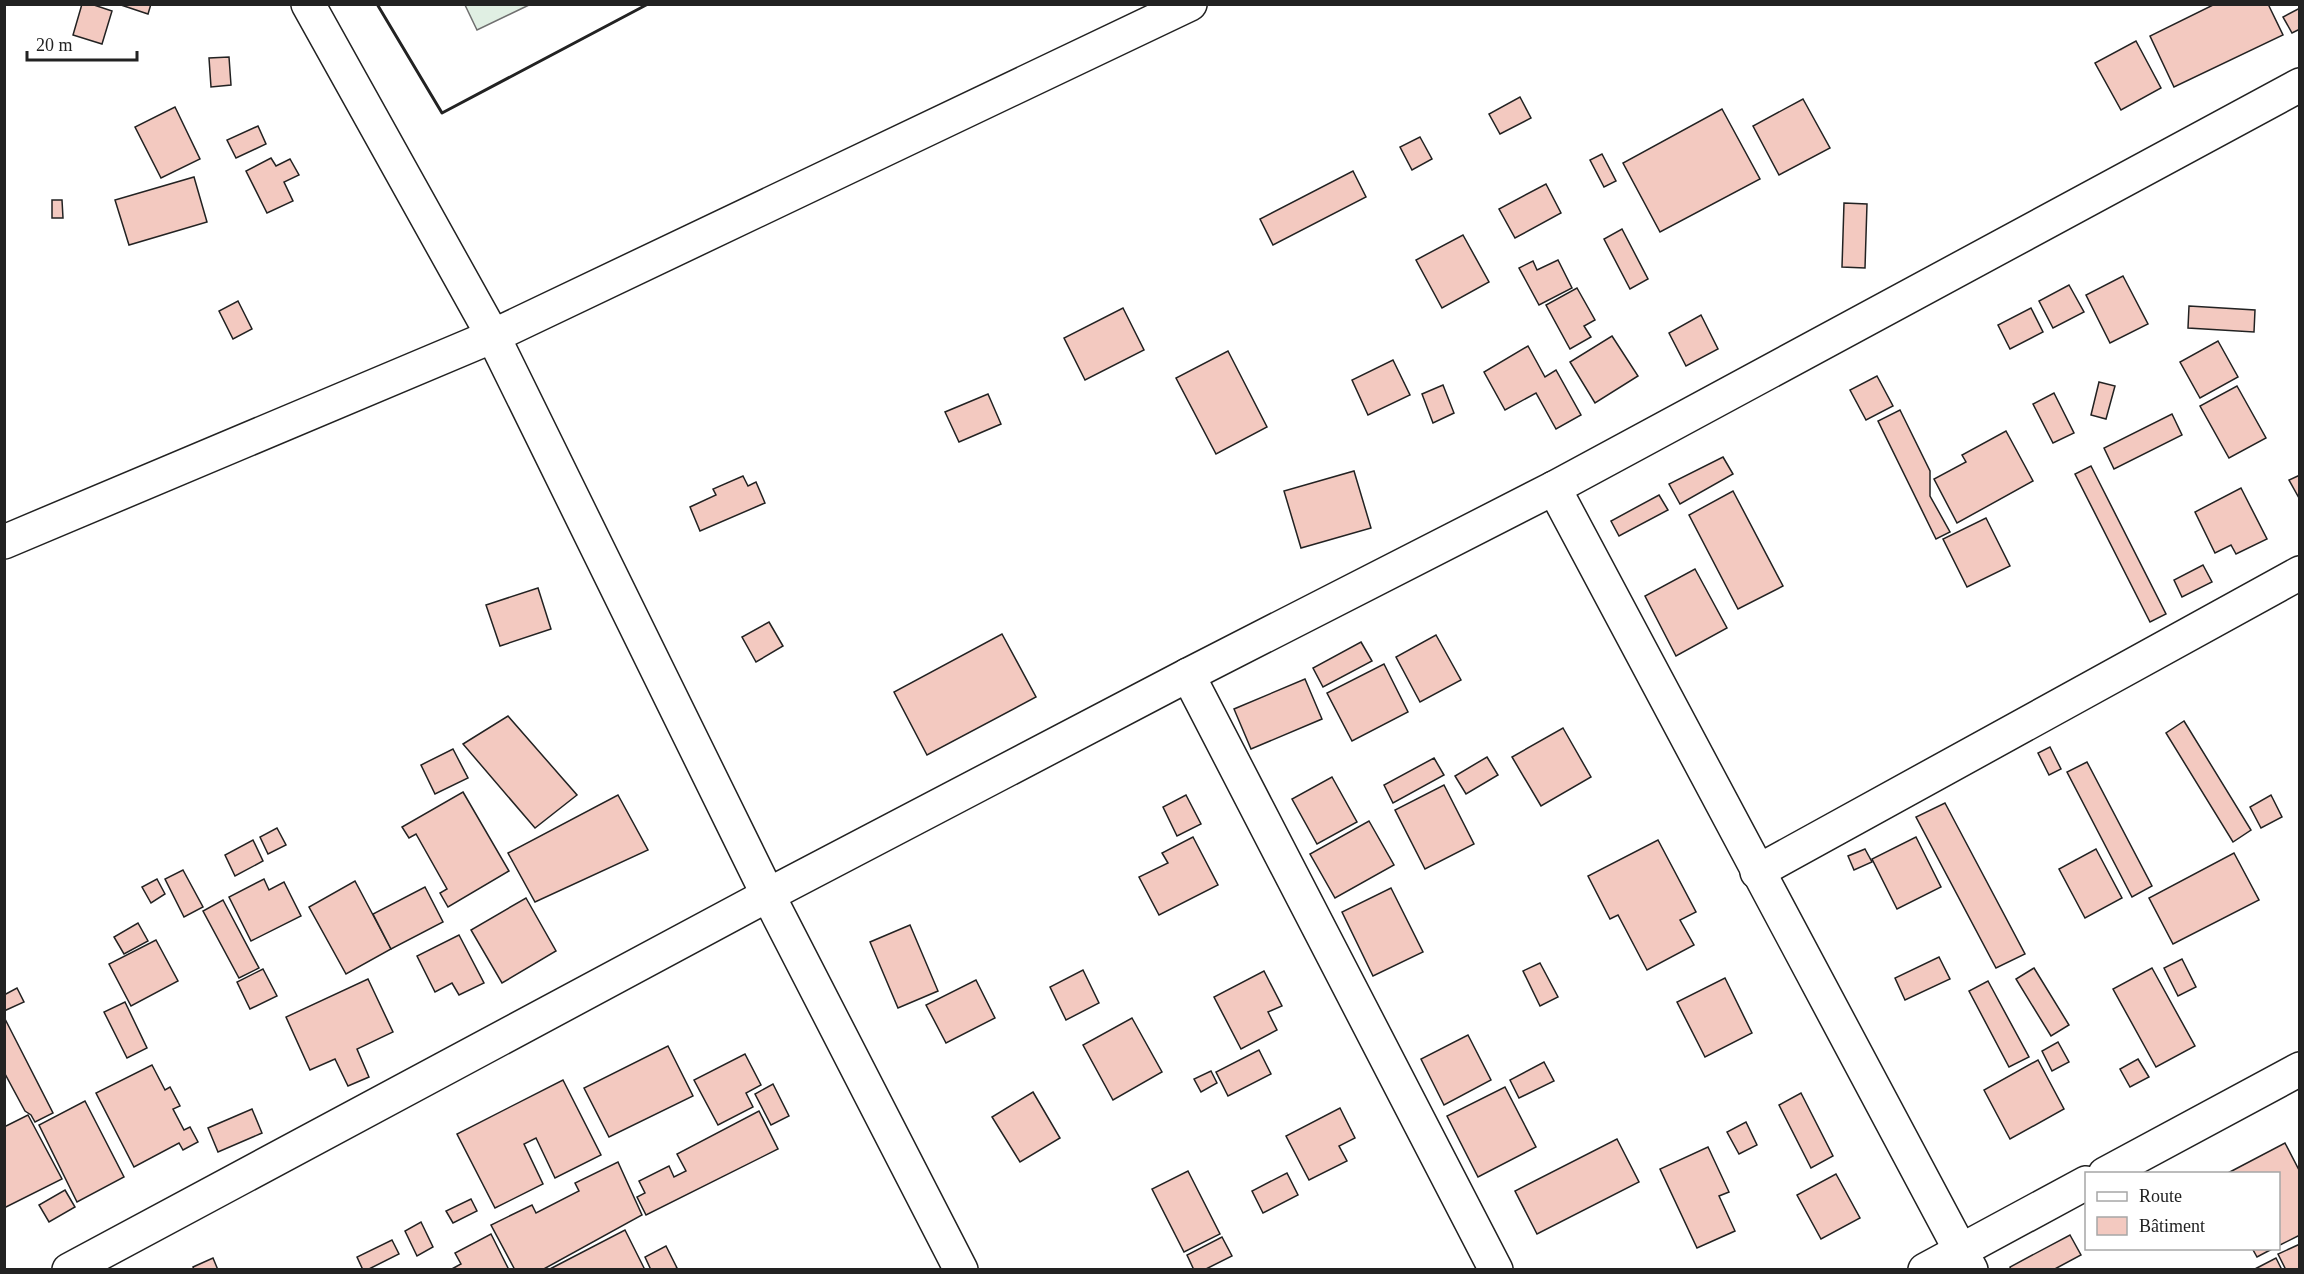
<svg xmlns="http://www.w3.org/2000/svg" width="2304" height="1274" font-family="'Times New Roman',serif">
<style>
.green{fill:#e0efe3;stroke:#6f6f6f;stroke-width:1.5}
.building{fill:#f3c9c0;stroke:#222;stroke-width:1.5}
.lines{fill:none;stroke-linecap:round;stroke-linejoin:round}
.minor-casing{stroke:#222;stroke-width:36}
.minor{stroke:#fff;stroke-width:33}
.wall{stroke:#222;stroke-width:3}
</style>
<rect width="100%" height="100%" fill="#fff"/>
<path class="green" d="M465,5H529L477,30Z"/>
<g class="building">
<path d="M82,4H91L112,11L102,44L73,35Z"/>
<path d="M118,4H151L148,14Z"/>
<path d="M2215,4H2268L2283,35L2174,87L2150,36Z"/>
<path d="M2300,8V29L2292,33L2283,17Z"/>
<path d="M2136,41L2161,88L2121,110L2095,63Z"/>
<path d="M229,57L231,85L211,87L209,58Z"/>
<path d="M1520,97L1531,118L1500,134L1489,114Z"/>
<path d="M1803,99L1830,148L1779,175L1753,126Z"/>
<path d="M175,107L200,159L161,178L135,127Z"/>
<path d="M1722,109L1760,179L1660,232L1623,163Z"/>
<path d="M258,126L266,144L236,158L227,140Z"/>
<path d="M1420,137L1432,159L1412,170L1400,147Z"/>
<path d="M1602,154L1616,181L1604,187L1590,160Z"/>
<path d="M271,158L276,166L290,159L299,175L284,182L293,201L267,213L246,171Z"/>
<path d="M1353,171L1366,197L1273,245L1260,219Z"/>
<path d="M194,177L207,222L129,245L115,200Z"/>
<path d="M1546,184L1561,213L1515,238L1499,209Z"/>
<path d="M52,200H62L63,218H52Z"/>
<path d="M1844,203L1867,204L1865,268L1842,267Z"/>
<path d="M1622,229L1648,279L1630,289L1604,239Z"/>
<path d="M1463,235L1489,282L1442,308L1416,260Z"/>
<path d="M1558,260L1572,288L1539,305L1519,268L1533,261L1537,270Z"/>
<path d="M2123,276L2148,324L2110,343L2086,295Z"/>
<path d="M2069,285L2084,312L2053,328L2039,301Z"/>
<path d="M1577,288L1595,320L1584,326L1591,337L1570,349L1546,305Z"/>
<path d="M238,301L252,329L233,339L219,311Z"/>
<path d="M2189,306L2255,310L2254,332L2188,328Z"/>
<path d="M1123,308L1144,350L1085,380L1064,338Z"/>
<path d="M2031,308L2043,332L2010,349L1998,325Z"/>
<path d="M1701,315L1718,349L1686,366L1669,333Z"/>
<path d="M1612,336L1638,376L1595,403L1570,362Z"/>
<path d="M2218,341L2238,377L2200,398L2180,362Z"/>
<path d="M1528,346L1545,377L1556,370L1581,415L1556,429L1536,393L1505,410L1484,372Z"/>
<path d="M1228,351L1267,427L1216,454L1176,378Z"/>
<path d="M1393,360L1410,395L1368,415L1352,380Z"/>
<path d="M1877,376L1893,406L1866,420L1850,390Z"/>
<path d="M2099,382L2115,386L2106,419L2091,415Z"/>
<path d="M1443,385L1454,413L1433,423L1422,394Z"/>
<path d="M2237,386L2266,438L2229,458L2200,406Z"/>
<path d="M2054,393L2074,433L2053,443L2033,404Z"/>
<path d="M988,394L1001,424L959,442L945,412Z"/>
<path d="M1900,410L1930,471V496L1950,532L1936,539L1878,421Z"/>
<path d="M2172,414L2182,435L2114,469L2104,448Z"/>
<path d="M2006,431L2033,481L1957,523L1934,479L1966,462L1962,455Z"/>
<path d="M1723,457L1733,474L1680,504L1669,484Z"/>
<path d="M2091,466L2166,614L2150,622L2075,474Z"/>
<path d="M1354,471L1371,528L1301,548L1284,491Z"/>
<path d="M2300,475V498H2299L2289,480Z"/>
<path d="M743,476L748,486L756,482L765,503L700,531L690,507L716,495L713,489Z"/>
<path d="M2241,488L2267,539L2236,554L2231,545L2215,553L2195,512Z"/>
<path d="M1733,491L1783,586L1738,609L1689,515Z"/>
<path d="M1659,495L1668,510L1619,536L1611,521Z"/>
<path d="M1986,518L2010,566L1967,587L1943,539Z"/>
<path d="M2203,565L2212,582L2182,597L2174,580Z"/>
<path d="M1695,569L1727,628L1676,656L1645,596Z"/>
<path d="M538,588L551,629L500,646L486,605Z"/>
<path d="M769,622L783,646L756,662L742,637Z"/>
<path d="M1002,634L1036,697L927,755L894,692Z"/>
<path d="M1436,635L1461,680L1420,702L1396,657Z"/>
<path d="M1361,642L1372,661L1323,687L1313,668Z"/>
<path d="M1384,664L1408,712L1352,741L1327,693Z"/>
<path d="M1305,679L1322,719L1251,749L1234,709Z"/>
<path d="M508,716L577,795L535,828L463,744Z"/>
<path d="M2184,721L2251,830L2233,842L2166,733Z"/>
<path d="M1563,728L1591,777L1541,806L1512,757Z"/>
<path d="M2050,747L2061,769L2049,775L2038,753Z"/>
<path d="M453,749L468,778L435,794L421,765Z"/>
<path d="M1487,757L1498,775L1466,794L1455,776Z"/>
<path d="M1434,758L1444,775L1393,803L1384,785Z"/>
<path d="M2087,762L2152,886L2132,897L2067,772Z"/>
<path d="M1332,777L1357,822L1317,844L1292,799Z"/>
<path d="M1444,785L1474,844L1425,869L1395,810Z"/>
<path d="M463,792L509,871L448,907L440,893L447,889L416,834L409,838L402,827Z"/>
<path d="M618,795L648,850L535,902L508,853Z"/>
<path d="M1186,795L1201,824L1177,836L1163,807Z"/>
<path d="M2271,795L2282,817L2261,828L2250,807Z"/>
<path d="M1945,803L2025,954L1996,968L1916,817Z"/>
<path d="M1369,821L1394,865L1335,898L1310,854Z"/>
<path d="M277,828L286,845L268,854L260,837Z"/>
<path d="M1193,837L1218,885L1159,915L1139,877L1168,863L1162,853Z"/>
<path d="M1916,837L1941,887L1897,909L1872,859Z"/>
<path d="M253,840L263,861L235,876L225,855Z"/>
<path d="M1658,840L1696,912L1680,920L1694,945L1647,970L1618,915L1610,919L1588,876Z"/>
<path d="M1865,849L1872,862L1854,870L1848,856Z"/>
<path d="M2096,849L2122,898L2085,918L2059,869Z"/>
<path d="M2234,853L2259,900L2173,944L2149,898Z"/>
<path d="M183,870L203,907L184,917L165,879Z"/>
<path d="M157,879L165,894L151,903L142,887Z"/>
<path d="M264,879L269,890L284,882L301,916L251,941L229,897Z"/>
<path d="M355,881L391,949L346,974L309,907Z"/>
<path d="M425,887L443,922L391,949L373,914Z"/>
<path d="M1391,888L1423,952L1373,976L1342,912Z"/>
<path d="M526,898L556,951L502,983L471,930Z"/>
<path d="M223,900L259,968L239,978L203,911Z"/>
<path d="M138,923L148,941L124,954L114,937Z"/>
<path d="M910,925L938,991L898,1008L870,942Z"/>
<path d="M459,935L484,983L459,995L452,983L435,992L417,956Z"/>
<path d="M156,940L178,981L131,1006L109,964Z"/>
<path d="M1939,957L1950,979L1905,1000L1895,978Z"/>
<path d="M2182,959L2196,987L2178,996L2164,968Z"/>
<path d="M1540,963L1558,997L1540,1006L1523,971Z"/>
<path d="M2034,968L2069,1025L2051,1036L2016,979Z"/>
<path d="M2152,968L2195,1046L2156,1067L2113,989Z"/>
<path d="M263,969L277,996L250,1009L237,982Z"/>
<path d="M1083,970L1099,1003L1066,1020L1050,987Z"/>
<path d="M1264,971L1282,1006L1268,1012L1277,1030L1241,1049L1214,997Z"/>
<path d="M1725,978L1752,1033L1705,1057L1677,1002Z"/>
<path d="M368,979L393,1032L357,1049L369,1077L348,1086L335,1059L310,1070L286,1017Z"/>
<path d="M976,980L995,1018L946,1043L926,1005Z"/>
<path d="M1988,981L2029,1057L2009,1067L1969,991Z"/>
<path d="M17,988L24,1002L4,1011V995Z"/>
<path d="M125,1002L147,1048L127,1058L104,1012Z"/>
<path d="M4,1017L53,1113L35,1122L31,1115L25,1111L4,1072Z"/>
<path d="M1132,1018L1162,1072L1113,1100L1083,1045Z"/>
<path d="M1468,1035L1491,1080L1444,1105L1421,1059Z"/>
<path d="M2058,1042L2069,1062L2052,1071L2042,1051Z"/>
<path d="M668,1046L693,1096L609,1137L584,1088Z"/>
<path d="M1259,1050L1271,1074L1228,1096L1216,1072Z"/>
<path d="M745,1054L761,1085L746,1093L753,1107L718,1125L694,1080Z"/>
<path d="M2138,1059L2149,1077L2130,1087L2120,1069Z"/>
<path d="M2038,1060L2064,1109L2010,1139L1984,1090Z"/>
<path d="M1544,1062L1554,1081L1519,1098L1510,1080Z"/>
<path d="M152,1065L165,1090L170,1087L180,1106L173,1109L184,1130L190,1127L198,1142L183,1150L179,1143L134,1167L96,1093Z"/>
<path d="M1211,1071L1217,1083L1201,1092L1194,1079Z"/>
<path d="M563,1080L601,1155L555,1178L536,1138L524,1144L543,1184L495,1208L457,1134Z"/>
<path d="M773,1084L789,1116L771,1125L755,1094Z"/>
<path d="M1505,1087L1536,1147L1478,1177L1447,1116Z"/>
<path d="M1033,1092L1060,1138L1020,1162L992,1117Z"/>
<path d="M1801,1093L1833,1156L1811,1168L1779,1105Z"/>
<path d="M85,1101L124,1177L77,1202L39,1125Z"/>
<path d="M1340,1108L1355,1138L1339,1146L1347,1161L1309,1180L1286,1136Z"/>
<path d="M252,1109L262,1133L218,1152L208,1128Z"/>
<path d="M759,1111L778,1149L646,1215L637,1197L645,1193L639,1181L669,1166L674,1177L686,1171L677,1154Z"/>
<path d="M28,1115L62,1179L4,1208V1127Z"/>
<path d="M1746,1122L1757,1145L1739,1154L1727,1132Z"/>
<path d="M1617,1139L1639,1182L1537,1234L1515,1191Z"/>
<path d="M2285,1143L2300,1172V1235L2278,1246V1174H2226Z"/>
<path d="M1708,1147L1729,1192L1719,1196L1735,1231L1697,1248L1660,1169Z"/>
<path d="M618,1162L642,1215L542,1270H515L491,1225L532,1205L536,1213L579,1191L575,1183Z"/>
<path d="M1188,1171L1220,1234L1184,1252L1152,1189Z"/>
<path d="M1287,1173L1298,1195L1263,1213L1252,1191Z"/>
<path d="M1836,1174L1860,1218L1821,1239L1797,1195Z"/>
<path d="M65,1190L75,1207L49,1222L39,1205Z"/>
<path d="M471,1199L477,1211L453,1223L446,1211Z"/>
<path d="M421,1222L433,1247L417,1256L405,1231Z"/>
<path d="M625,1230L645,1270H548Z"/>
<path d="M491,1234L509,1270H450L461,1264L455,1253Z"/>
<path d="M2070,1235L2081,1255L2053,1270H2011L2010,1267Z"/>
<path d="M1222,1237L1232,1256L1204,1270H1194L1187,1255Z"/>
<path d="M392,1240L399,1254L367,1270H363L357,1257Z"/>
<path d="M2300,1244V1270H2286L2278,1254Z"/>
<path d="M666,1246L677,1268L673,1270H651L645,1257Z"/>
<path d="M2252,1248H2274L2257,1257Z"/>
<path d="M213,1258L218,1270H194L193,1267Z"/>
<path d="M2276,1258L2282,1270H2253Z"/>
</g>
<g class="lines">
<g class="minor-casing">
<g id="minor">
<path d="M308,4L493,336L768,895L961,1270"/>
<path d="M1554,488L1971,1270"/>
<path d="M4,542L493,336L1190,4"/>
<path d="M1188,675L1496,1270"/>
<path d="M1757,872L2300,573"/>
<path d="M2105,1174L2300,1069"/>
<path d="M69,1270L768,895L1188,675L1554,488L2300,85"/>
<path d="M1925,1270L2086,1183"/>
</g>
</g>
<use href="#minor" class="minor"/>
<path class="wall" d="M377,4L442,113L648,4"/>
</g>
<rect width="2304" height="1274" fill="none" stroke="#222222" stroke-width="12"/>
<rect x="2085" y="1172" width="195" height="78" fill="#ffffff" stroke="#a7a7a7" stroke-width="1.5"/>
<rect x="2097" y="1192" width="30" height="9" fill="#ffffff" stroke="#a7a7a7" stroke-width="1.5"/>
<text x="2139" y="1202" font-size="18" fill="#222222">Route</text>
<rect x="2097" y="1217" width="30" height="18" fill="#f3c9c0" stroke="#a7a7a7" stroke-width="1.5"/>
<text x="2139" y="1232" font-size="18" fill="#222222">Bâtiment</text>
<path d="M27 51v9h110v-9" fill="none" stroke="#222222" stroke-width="3"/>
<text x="36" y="51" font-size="18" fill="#222222" stroke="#ffffff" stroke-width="4.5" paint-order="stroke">20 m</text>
</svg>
